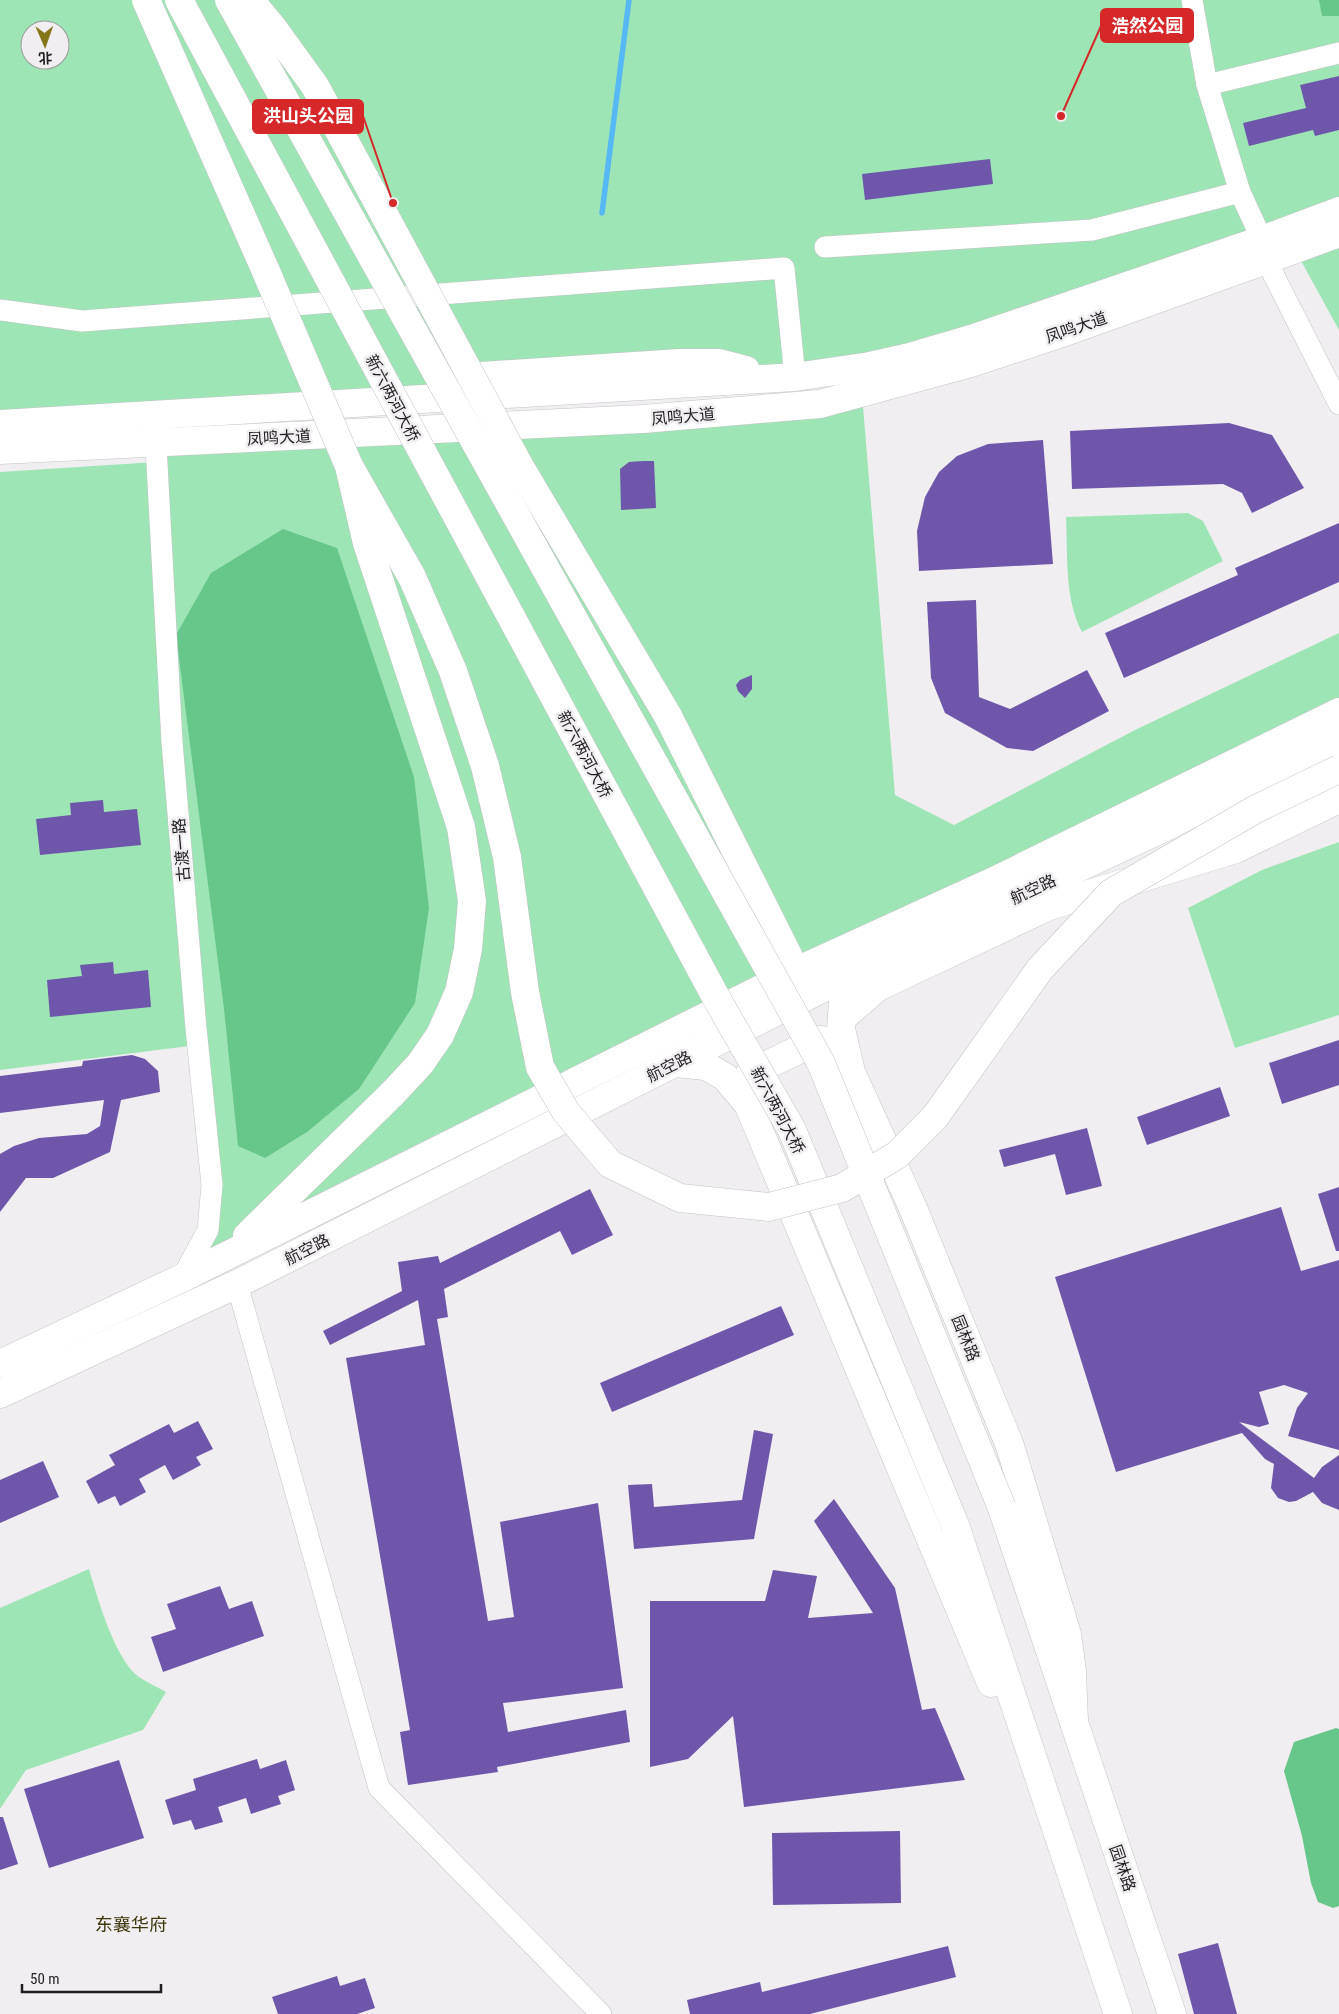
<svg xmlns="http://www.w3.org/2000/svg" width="1339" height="2014" font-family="'Roboto Condensed','Noto Sans SC',sans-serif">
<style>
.green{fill:#9ee5b5;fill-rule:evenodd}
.forest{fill:#67c78b}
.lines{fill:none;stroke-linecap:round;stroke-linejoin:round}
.stream{stroke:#56b8f5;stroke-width:5.5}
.building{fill:#6e57aa}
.street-casing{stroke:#c4c2c6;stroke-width:22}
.secondary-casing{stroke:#c4c2c6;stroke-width:29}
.primary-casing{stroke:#c4c2c6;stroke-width:29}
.street{stroke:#fff;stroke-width:21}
.secondary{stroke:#fff;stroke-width:28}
.primary{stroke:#fff;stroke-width:28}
.primary-bridge-casing{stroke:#c4c2c6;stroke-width:29;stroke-linecap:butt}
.primary-bridge{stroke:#fff;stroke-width:28}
.labels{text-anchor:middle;stroke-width:5;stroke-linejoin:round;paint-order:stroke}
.street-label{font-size:16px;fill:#201f20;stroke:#f0eef1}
.neighbourhood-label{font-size:18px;fill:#3d370c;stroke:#f0eef1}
.leader{fill:none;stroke:#d62828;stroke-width:2}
.callout-dot{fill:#d62828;stroke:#f0eef1;stroke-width:2}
.callout{fill:#d62828;stroke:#d62828;stroke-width:2}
.callout-label{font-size:18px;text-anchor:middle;font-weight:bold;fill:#fff}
</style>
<rect width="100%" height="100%" fill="#f0eef1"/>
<g class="green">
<path d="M0,0H1339V232L879,361L0,433ZM30,30H60V60H30Z"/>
<path d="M1339,246V330L1299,257Z"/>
<path d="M862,394L895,795L954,825L1135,730L1339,633V712L182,1278L208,1230L197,1045L0,1070V472L156,462L155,443Z"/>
<path d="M1188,513L1203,521L1223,561L1082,632C1064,598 1068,555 1066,517Z"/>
<path d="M1339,842V1015L1235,1048L1188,908L1262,870Z"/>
<path d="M89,1569C98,1600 112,1648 133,1672C141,1680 156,1686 166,1692L143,1730L26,1770L0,1809V1608Z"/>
</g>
<g class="forest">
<path d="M1319,0H1339V16H1322Z"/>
<path d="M283,529L337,548L414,777L429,908L415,1003L359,1089L307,1132L265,1158L238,1146L224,1009L176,635L211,573Z"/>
<path d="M1336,1728L1339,1729V1906L1333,1908L1318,1902L1311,1883L1302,1836L1284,1771L1294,1742Z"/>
</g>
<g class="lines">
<path class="stream" d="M602,213L629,0"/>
</g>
<g class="building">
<path d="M1339,76V130L1315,136L1313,130L1249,146L1243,123L1306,108L1300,85Z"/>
<path d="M990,159L993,184L865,200L862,174Z"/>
<path d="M1229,423L1272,435L1304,488L1252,513L1242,493L1223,484L1072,489L1070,431Z"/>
<path d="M1043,440L1053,564L919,571L917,531L925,497L939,472L957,456L988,444Z"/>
<path d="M643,461H654L656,508L621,510L620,469L629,462Z"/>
<path d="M1339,523V582L1124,678L1105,633L1238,575L1235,568Z"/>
<path d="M976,600L979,697L1010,709L1087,670L1109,711L1033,751L1007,748L945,713L931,678L927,602Z"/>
<path d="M752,675V689L745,698L738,691L736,685L740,680Z"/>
<path d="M103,800L104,812L137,809L141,845L40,855L36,819L71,815L70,803Z"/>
<path d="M113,962L114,974L148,970L151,1007L50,1017L47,980L82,976L80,965Z"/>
<path d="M1339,1040V1085L1282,1104L1269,1063Z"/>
<path d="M132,1055L145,1059L158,1071L160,1092L121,1100L110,1152L53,1178H26L0,1212V1154L14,1146L39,1138L87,1134L100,1126L104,1100L0,1113V1076L82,1066L83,1061Z"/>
<path d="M1220,1087L1230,1116L1147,1145L1137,1117Z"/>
<path d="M1087,1128L1102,1186L1066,1195L1055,1154L1004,1167L999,1150Z"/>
<path d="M1339,1187V1251H1336L1318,1194Z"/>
<path d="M590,1189L613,1235L572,1255L560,1231L444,1289L448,1317L437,1319L488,1621L514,1617L500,1522L598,1503L623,1688L503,1703L508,1732L626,1710L630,1742L497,1767L498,1772L408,1785L400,1732L410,1730L346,1358L425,1345L418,1300L330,1345L323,1331L402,1291L398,1262L438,1256L440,1263Z"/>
<path d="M1281,1207L1301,1271L1339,1260V1450L1288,1436L1297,1408L1308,1393L1284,1385L1259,1392L1269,1424L1259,1427L1239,1422L1314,1478L1322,1467L1339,1455V1510L1322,1503L1313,1492L1296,1501L1289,1502L1278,1498L1271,1488L1274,1464L1265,1459L1242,1433L1116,1472L1055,1277Z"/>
<path d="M781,1306L794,1335L612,1412L600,1383Z"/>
<path d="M198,1421L213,1449L196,1457L201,1465L173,1480L165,1465L139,1479L146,1492L120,1506L115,1496L98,1504L86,1481L115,1465L109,1455L169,1424L174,1433Z"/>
<path d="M754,1430L773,1434L754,1539L634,1549L628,1485L652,1484L654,1507L742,1500Z"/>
<path d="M43,1461L59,1497L0,1523V1480Z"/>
<path d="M834,1499L895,1588L922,1710L935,1708L965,1780L744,1807L733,1716L688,1759L650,1767V1601H765L773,1570L817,1576L808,1618L873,1613L814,1521Z"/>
<path d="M220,1586L229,1609L252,1601L264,1636L163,1672L151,1637L176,1629L167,1604Z"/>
<path d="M257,1759L260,1769L286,1760L295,1790L278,1796L281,1804L251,1814L246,1798L218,1807L223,1822L195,1830L191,1820L173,1825L165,1800L196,1790L193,1779Z"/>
<path d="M119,1760L144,1838L49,1868L24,1789Z"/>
<path d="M0,1817H3L18,1864L0,1870Z"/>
<path d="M900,1831L901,1903L773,1905L772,1833Z"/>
<path d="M1218,1943L1237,2014H1194L1178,1954Z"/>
<path d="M948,1946L956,1977L810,2014H690L687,2000L760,1982L762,1992Z"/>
<path d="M337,1976L340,1986L365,1978L375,2008L357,2014H278L272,1997Z"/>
</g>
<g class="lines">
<g class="street-casing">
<g id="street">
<path d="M1192,0L1207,85L1339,53"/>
<path d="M1207,85L1240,192L1262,240L1266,260L1339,404"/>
<path d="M825,247L1092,230L1240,192"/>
<path d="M0,310L82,321L784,268L795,377"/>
<path d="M155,427L172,742L196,1028L212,1185L208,1230L182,1278"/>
<path d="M237,1284L379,1788L601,2014"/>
</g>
</g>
<g class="secondary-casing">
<g id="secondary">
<path d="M450,378L680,363H719L746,370"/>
<path d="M0,424L795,377L870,366L910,357L971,339L1262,240L1339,211"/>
<path d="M0,450L643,419L820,404L971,363L1059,334L1266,260L1339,233"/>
</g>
</g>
<g class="primary-casing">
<g id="primary">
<path d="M668,716L796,971"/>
<path d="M864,969L844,990L841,1029L851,1072L913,1208L1010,1446L1067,1634L1072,1671L1074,1722"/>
<path d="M842,1018L878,987L1049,906L1236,849L1339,799"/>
<path d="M676,1063L706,1066L725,1077L748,1104L991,1683"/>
<path d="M744,1087L750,1073L819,1040L832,1041"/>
<path d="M792,1130L955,1525L1118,2014"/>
<path d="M247,1236L393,1093"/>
<path d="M0,1364L182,1278L801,969L996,880L1339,712"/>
<path d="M0,1394L237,1284L829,985L1161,829L1339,741"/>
<path d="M1002,1508L1172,2014"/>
</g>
</g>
<use href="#street" class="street"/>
<use href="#secondary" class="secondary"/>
<use href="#primary" class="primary"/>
<g class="primary-bridge-casing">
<g id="primary-bridge">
<path d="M146,0L265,269L349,466L367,543L461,827L472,901L468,949L459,992L440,1035L420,1064L393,1093"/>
<path d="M179,0L718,1001L792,1130"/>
<path d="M229,0L821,1063L1002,1508"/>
<path d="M250,0L273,28L315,86L520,467L668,716"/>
<path d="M349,466L412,577L453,671L485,766L507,857L525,992L540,1067L566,1112L610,1164L680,1198L769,1207L842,1188L897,1155L935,1117L1040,969L1111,893L1256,809L1339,769"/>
</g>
</g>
<use href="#primary-bridge" class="primary-bridge"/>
</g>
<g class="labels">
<g class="street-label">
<text transform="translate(1076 327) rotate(-19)" y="6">凤鸣大道</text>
<text transform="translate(393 398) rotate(62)" y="6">新六两河大桥</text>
<text transform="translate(683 416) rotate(-5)" y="6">凤鸣大道</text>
<text transform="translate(279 437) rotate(-3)" y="6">凤鸣大道</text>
<text transform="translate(585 754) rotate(62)" y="6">新六两河大桥</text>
<text transform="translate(181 850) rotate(-95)" y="6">古渡一路</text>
<text transform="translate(1033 889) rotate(-25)" y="6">航空路</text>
<text transform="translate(669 1066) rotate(-27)" y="6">航空路</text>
<text transform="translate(778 1110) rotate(62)" y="6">新六两河大桥</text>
<text transform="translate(307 1249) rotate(-27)" y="6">航空路</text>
<text transform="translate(966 1338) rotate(68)" y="6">园林路</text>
<text transform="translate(1123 1868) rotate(71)" y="6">园林路</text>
</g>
<g class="neighbourhood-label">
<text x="131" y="1931">东襄华府</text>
</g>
</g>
<path class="leader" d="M1061 116L1101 26M393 203L363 116"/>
<g class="callout-dot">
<circle cx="1061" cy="116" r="5"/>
<circle cx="393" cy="203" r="5"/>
</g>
<g class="callout">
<rect x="1101" y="9" width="92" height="33" rx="5"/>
<rect x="253" y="100" width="110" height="33" rx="5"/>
</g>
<g class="callout-label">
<text x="1147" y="32">浩然公园</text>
<text x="308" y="122">洪山头公园</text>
</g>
<g transform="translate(45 45) rotate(178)"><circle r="24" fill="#f0eef1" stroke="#9d9b9d"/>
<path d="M0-4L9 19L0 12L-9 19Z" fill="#847619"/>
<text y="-8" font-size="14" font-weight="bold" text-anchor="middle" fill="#201f20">北</text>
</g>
<path d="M22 1984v8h139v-8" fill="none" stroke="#201f20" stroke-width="2.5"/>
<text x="30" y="1984" font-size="15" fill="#201f20" stroke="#f0eef1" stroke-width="4" paint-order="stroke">50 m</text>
</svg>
